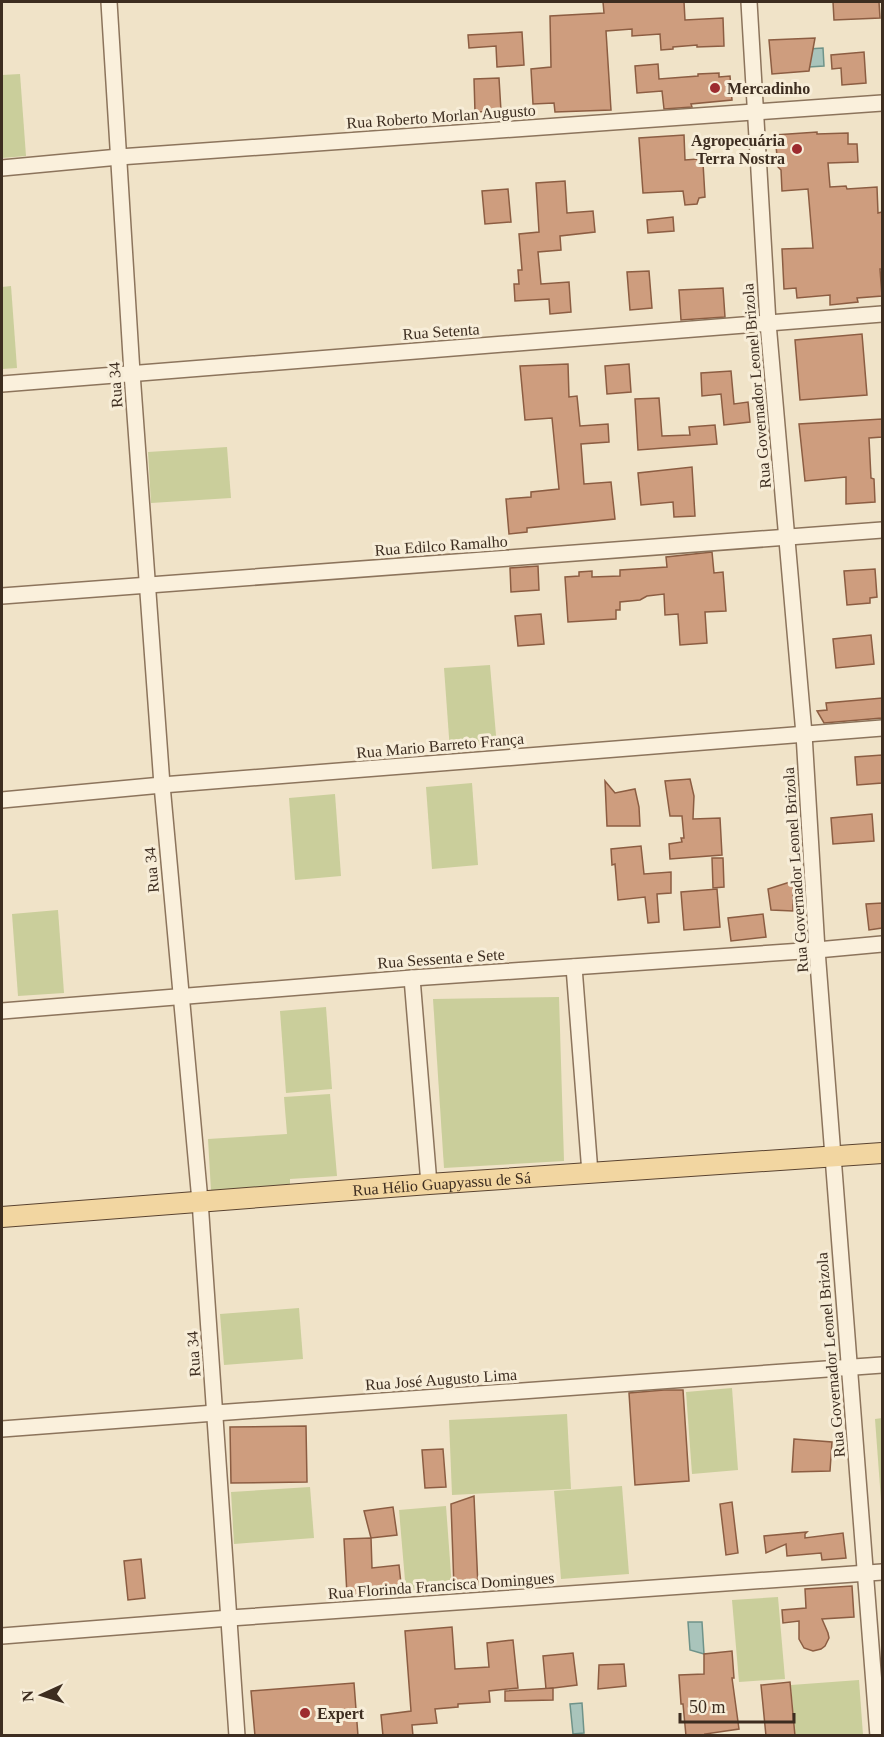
<svg xmlns="http://www.w3.org/2000/svg" width="884" height="1737" font-family="'Times New Roman',serif">
<style>
.green{fill:#cace9b}
.water{fill:#a9c4bb;stroke:#6f9389;stroke-width:1.5}
.building{fill:#ce9d7e;stroke:#8c5d42;stroke-width:1.5}
.lines{fill:none;stroke-linecap:round;stroke-linejoin:round}
.minor-casing{stroke:#8c745c;stroke-width:18}
.major-casing{stroke:#5a4330;stroke-width:22}
.minor{stroke:#faf0dc;stroke-width:15}
.major{stroke:#f2d6a1;stroke-width:20}
.poi-dot{fill:#9d2b2f;stroke:#f7edd8;stroke-width:2}
.labels{text-anchor:middle;stroke-width:6;stroke-linejoin:round;paint-order:stroke}
.poi-label{font-size:16px;font-weight:bold;fill:#3d2d20;stroke:#f7edd8;text-anchor:start}
.street-label{font-size:16px;fill:#3d2d20;stroke:#f7edd8}
</style>
<rect width="100%" height="100%" fill="#f0e3c8"/>
<g class="green">
<path d="M20,74L26,156L2,158V75Z"/>
<path d="M11,286L17,368L2,369V287Z"/>
<path d="M227,447L231,498L151,503L148,452Z"/>
<path d="M490,665L497,747L450,751L444,668Z"/>
<path d="M472,783L478,865L432,869L426,787Z"/>
<path d="M335,794L341,876L295,880L289,798Z"/>
<path d="M58,910L64,993L18,996L12,914Z"/>
<path d="M559,997L564,1161L444,1168L433,999Z"/>
<path d="M326,1007L332,1089L286,1093L280,1011Z"/>
<path d="M330,1094L337,1176L290,1179V1185L211,1191L208,1139L287,1134L284,1097Z"/>
<path d="M299,1308L303,1359L224,1365L220,1314Z"/>
<path d="M732,1388L738,1470L692,1474L686,1392Z"/>
<path d="M567,1414L571,1489L452,1495L449,1420Z"/>
<path d="M882,1418V1514L875,1419Z"/>
<path d="M622,1486L629,1574L561,1579L554,1491Z"/>
<path d="M310,1487L314,1538L234,1544L231,1492Z"/>
<path d="M446,1506L452,1588L406,1592L399,1510Z"/>
<path d="M778,1597L785,1679L739,1682L732,1600Z"/>
<path d="M859,1680L863,1735H795L791,1685Z"/>
</g>
<g class="water">
<path d="M823,48L824,66L809,67L808,49Z"/>
<path d="M688,1622H702L704,1654L690,1650Z"/>
<path d="M582,1703L584,1733L573,1734L570,1704Z"/>
</g>
<g class="building">
<path d="M603,2H684L685,20L723,18L724,46L697,47V45L673,47V49L661,50L660,34L632,36V29L606,31L611,110L555,112L554,103L533,104L531,69L551,67L550,16L604,13Z"/>
<path d="M833,2H879L880,18L834,20Z"/>
<path d="M522,32L524,65L497,67L496,46L469,48L468,35Z"/>
<path d="M815,38L809,71L772,74L769,40Z"/>
<path d="M864,52L866,83L842,85L841,68L832,69L831,55Z"/>
<path d="M658,64L659,79L698,76V74L719,73V77L730,76L732,100L691,104L692,107L664,109L662,91L637,93L635,66Z"/>
<path d="M499,78L501,111L475,112L474,79Z"/>
<path d="M817,132V134L848,133V144H857L858,162L828,163L830,187L846,186L847,189L877,187L878,213L882,212V269H880L882,296L857,298L858,302L830,305V295L797,298L796,288L784,289L782,249L813,248L808,189L782,191L781,170L778,167L775,135Z"/>
<path d="M684,135L685,160L698,159L703,163L705,197L699,198L697,204L685,205L683,191L643,193L639,138Z"/>
<path d="M565,181L567,213L593,211L595,232L560,236L561,250L538,252L541,284L569,282L571,312L550,314L549,299L515,301L514,284H519L518,270H522L519,234L539,232L536,183Z"/>
<path d="M508,189L511,222L485,224L482,191Z"/>
<path d="M673,217L674,231L648,233L647,220Z"/>
<path d="M649,271L652,308L630,310L627,272Z"/>
<path d="M723,288L725,317L681,320L679,290Z"/>
<path d="M862,334L867,395L800,400L795,340Z"/>
<path d="M568,364L569,397L577,396L580,426L608,424L609,442L581,444L582,457L584,484L611,482L615,519L527,528V532L509,534L506,499L531,497V492L559,489L552,418L525,420L520,366Z"/>
<path d="M629,364L631,392L607,394L605,366Z"/>
<path d="M731,371L734,404L748,402L750,422L724,425L721,394L702,396L701,373Z"/>
<path d="M659,398L662,436L690,435L689,427L715,425L717,444L638,450L635,399Z"/>
<path d="M882,419V437L869,438L871,478L874,479L875,502L846,504V477L805,481L799,424Z"/>
<path d="M692,467L695,516L674,517L673,502L641,505L638,473Z"/>
<path d="M712,552L714,573L723,572L726,611L705,612L707,643L680,645L678,614L665,615L664,594L647,596L640,600L620,602V610H616V619L568,622L565,577L579,576V572L592,571V577L620,576V570L667,567L666,557Z"/>
<path d="M538,566L539,590L511,592L510,568Z"/>
<path d="M875,569L877,597L870,598V603L847,605L844,571Z"/>
<path d="M541,614L544,644L518,646L515,616Z"/>
<path d="M871,635L874,664L836,668L833,639Z"/>
<path d="M882,698V718L824,723L817,711L827,710L826,703Z"/>
<path d="M882,755V783L857,785L855,757Z"/>
<path d="M690,779L694,796L693,819L720,818L722,855L670,859L669,844L682,842L681,838H684L682,816H670L665,781Z"/>
<path d="M605,781L615,793L635,789L639,807L640,826H607Z"/>
<path d="M872,814L874,841L833,844L831,818Z"/>
<path d="M641,846L644,874L671,872V893L657,894L659,922L648,923L645,897L618,900L615,864L612,865L611,849Z"/>
<path d="M712,858H723L724,887L713,888Z"/>
<path d="M793,881V911L771,910L768,889Z"/>
<path d="M717,889L720,927L684,930L681,892Z"/>
<path d="M882,903V928L869,930L866,904Z"/>
<path d="M763,914L766,937L731,941L728,918Z"/>
<path d="M664,1390H683L689,1481L635,1485L629,1393Z"/>
<path d="M306,1426L307,1482L231,1483L230,1427Z"/>
<path d="M794,1439L832,1442L830,1471L792,1472Z"/>
<path d="M443,1449L446,1487L425,1488L422,1450Z"/>
<path d="M474,1496L478,1587L454,1588L451,1504Z"/>
<path d="M732,1502L738,1553L726,1555L720,1504Z"/>
<path d="M393,1507L397,1535L371,1538L364,1511Z"/>
<path d="M807,1532L805,1534V1538L843,1533L846,1558L822,1560L821,1553L787,1556L786,1544L766,1553L764,1536Z"/>
<path d="M371,1538L372,1568L399,1565L402,1593L347,1595L344,1539Z"/>
<path d="M141,1559L145,1598L128,1600L124,1561Z"/>
<path d="M852,1586L854,1617L822,1619L828,1633L829,1638L825,1646L821,1649L813,1651L804,1648L799,1639V1621L783,1623L782,1610L806,1608L805,1589Z"/>
<path d="M452,1627L455,1669L489,1667L487,1643L513,1640L518,1688L489,1691L490,1702L458,1704V1707L435,1709L437,1723L412,1725L413,1736H383L381,1715L411,1711L405,1631Z"/>
<path d="M732,1651L734,1678H732L739,1729L705,1734L706,1736H686L683,1704H681L679,1675L704,1674V1654Z"/>
<path d="M573,1653L577,1685L546,1689L543,1656Z"/>
<path d="M624,1664L626,1686L598,1689L599,1665Z"/>
<path d="M790,1682L795,1736H766L761,1685Z"/>
<path d="M354,1683L358,1736H255L251,1691Z"/>
<path d="M553,1688V1700L505,1701V1691Z"/>
</g>
<g class="lines">
<g class="minor-casing">
<g id="minor">
<path d="M109,2L132,373L162,785L200,1201L237,1736"/>
<path d="M749,2L768,323L804,734L817,950L878,1736"/>
<path d="M2,168L119,157L882,103"/>
<path d="M2,384L882,314"/>
<path d="M2,596L882,530"/>
<path d="M2,800L162,785L882,728"/>
<path d="M574,967L590,1173"/>
<path d="M412,978L429,1184"/>
<path d="M2,1011L412,978L817,950L882,944"/>
<path d="M2,1429L215,1413L882,1365"/>
<path d="M2,1636L230,1618L882,1572"/>
</g>
</g>
<g class="major-casing">
<g id="major">
<path id="s1" d="M2,1217L429,1184L882,1153"/>
</g>
</g>
<use href="#minor" class="minor"/>
<use href="#major" class="major"/>
</g>
<g class="poi-dot">
<circle cx="715" cy="88" r="6"/>
<circle cx="797" cy="149" r="6"/>
<circle cx="305" cy="1713" r="6"/>
</g>
<g class="labels">
<g class="poi-label">
<text x="727" y="94">Mercadinho</text>
<text x="785" y="146" text-anchor="end">Agropecuária<tspan x="785" dy="18">Terra Nostra</tspan></text>
<text x="317" y="1719">Expert</text>
</g>
<g class="street-label">
<text transform="translate(441 116) rotate(-4)" y="6">Rua Roberto Morlan Augusto</text>
<text transform="translate(441 331) rotate(-4)" y="6">Rua Setenta</text>
<text transform="translate(115 385) rotate(-94)" y="6">Rua 34</text>
<text transform="translate(756 386) rotate(-95)" y="6">Rua Governador Leonel Brizola</text>
<text transform="translate(441 545) rotate(-4)" y="6">Rua Edilco Ramalho</text>
<text transform="translate(440 745) rotate(-5)" y="6">Rua Mario Barreto França</text>
<text transform="translate(151 870) rotate(-95)" y="6">Rua 34</text>
<text transform="translate(795 870) rotate(-94)" y="6">Rua Governador Leonel Brizola</text>
<text transform="translate(441 958) rotate(-4)" y="6">Rua Sessenta e Sete</text>
<text dy="6" stroke="none"><textPath href="#s1" startOffset="441">Rua Hélio Guapyassu de Sá</textPath></text>
<text transform="translate(193 1354) rotate(-94)" y="6">Rua 34</text>
<text transform="translate(830 1355) rotate(-95)" y="6">Rua Governador Leonel Brizola</text>
<text transform="translate(441 1379) rotate(-4)" y="6">Rua José Augusto Lima</text>
<text transform="translate(441 1585) rotate(-4)" y="6">Rua Florinda Francisca Domingues</text>
</g>
</g>
<rect width="884" height="1737" fill="none" stroke="#3d2d20" stroke-width="6"/>
<g transform="translate(42 1695) rotate(266)" stroke="#f7edd8" stroke-width="4.5" paint-order="stroke">
<path d="M0-4.5L10 22L0 15L-10 22Z" fill="#3d2d20"/>
<text y="-9" font-size="16" font-weight="bold" text-anchor="middle" fill="#3d2d20">N</text>
</g>
<path d="M680 1713v9h114v-9" fill="none" stroke="#3d2d20" stroke-width="3"/>
<text x="689" y="1713" font-size="18" fill="#3d2d20" stroke="#f7edd8" stroke-width="4.5" paint-order="stroke">50 m</text>
</svg>
